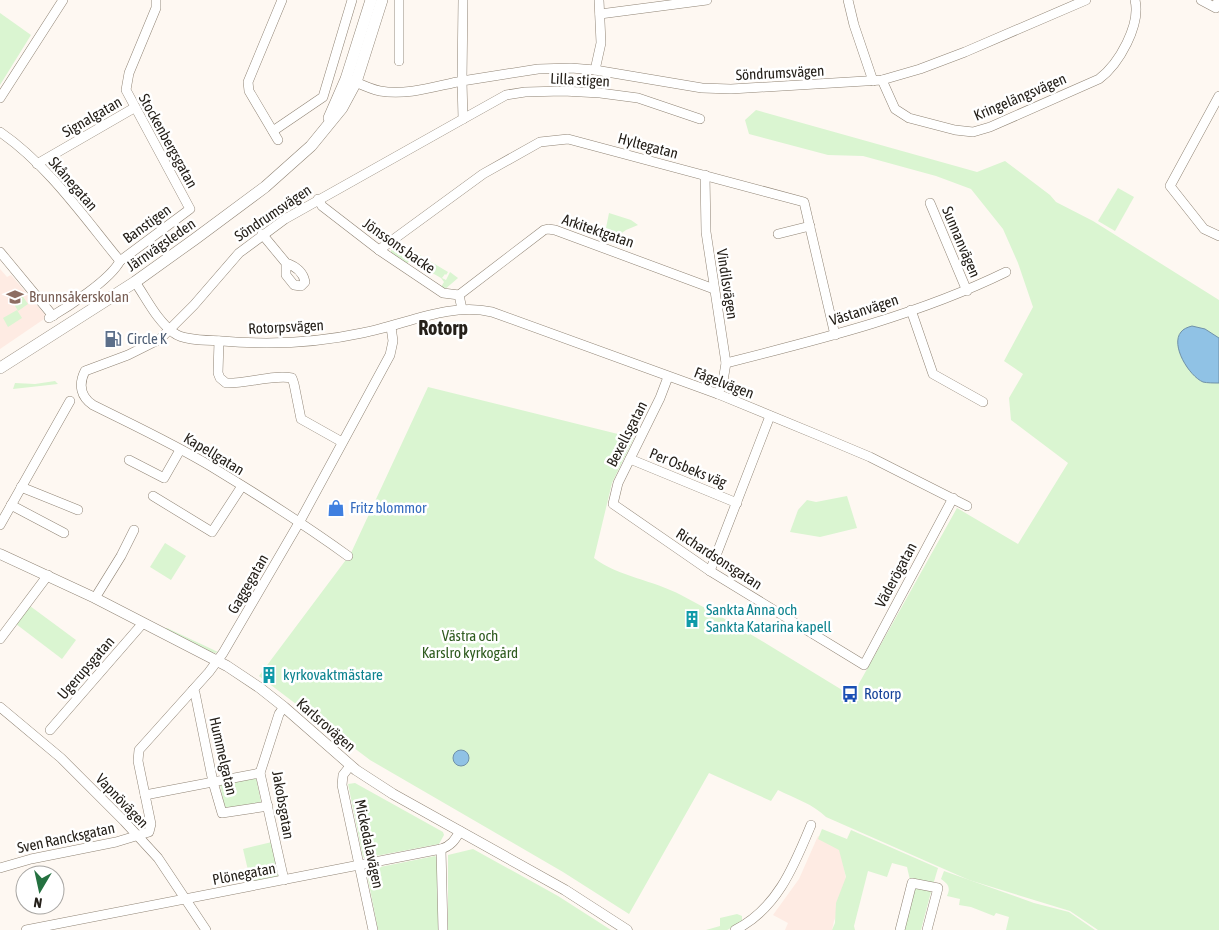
<svg xmlns="http://www.w3.org/2000/svg" width="1219" height="930" font-family="'Asap Condensed',sans-serif">
<style>
.education{fill:#feebe3}
.green{fill:#daf5d1}
.water{fill:#90c2e5;stroke:#7091a8}
.lines{fill:none;stroke-linecap:round;stroke-linejoin:round}
.minor-casing{stroke:#908475;stroke-width:10}
.tertiary-casing{stroke:#908475;stroke-width:11}
.secondary-casing{stroke:#908475;stroke-width:12}
.minor{stroke:#fff;stroke-width:9}
.tertiary{stroke:#fff;stroke-width:10}
.secondary{stroke:#fff;stroke-width:11}
.labels{text-anchor:middle;stroke-width:5;stroke-linejoin:round;paint-order:stroke}
.street-label{font-size:15px;fill:#25201a;stroke:#fff}
.education-label{font-size:15px;fill:#785e54;stroke:#fff;text-anchor:start}
.service-label{font-size:15px;fill:#4e5e75;stroke:#fff;text-anchor:start}
.shop-label{font-size:15px;fill:#366cbe;stroke:#fff;text-anchor:start}
.culture-label{font-size:15px;fill:#0d838f;stroke:#fff;text-anchor:start}
.park-label{font-size:15px;fill:#2f5b1f;stroke:#fff}
.transit-label{font-size:15px;fill:#164399;stroke:#fff;text-anchor:start}
.district-label{font-size:20px;font-weight:bold;fill:#25201a;stroke:#fff}
</style>
<rect width="100%" height="100%" fill="#fef8f2"/>
<g class="education">
<path d="M0,269L7,277L11,275L47,317L0,349Z"/>
<path d="M818,836L840,846L848,890L834,921L832,930H785L788,923L773,915L799,879Z"/>
</g>
<g class="green">
<path d="M0,13L31,35L0,85Z"/>
<path d="M756,110L977,172L1005,161L1050,195L1056,202L1093,221L1219,300V930H1098L1070,911L969,880L826,817C813,804 794,798 778,790L771,801L709,773L629,914L563,872L370,760L259,676L351,553L428,387L634,438L612,483L594,558C619,577 653,580 681,595C739,625 795,662 852,696L957,508L1018,544L1068,463L1011,420L1009,398L1023,374L1004,361L1033,307L1018,263L1003,229L971,189L936,176L863,156L828,155L749,134L745,120Z"/>
<path d="M1118,188L1134,197L1115,231L1098,221Z"/>
<path d="M609,213L631,220L638,225L626,230L616,237L606,228Z"/>
<path d="M398,242L448,272L446,275L445,274L442,278L446,280L450,272L458,278L444,290L441,287L444,282L441,278L410,260L405,266L391,254V247Z"/>
<path d="M19,291L28,304L18,311L10,297Z"/>
<path d="M17,310L22,318L8,327L3,318Z"/>
<path d="M55,381L58,384L13,389L15,383L35,384Z"/>
<path d="M847,496L857,528L820,537L790,532L798,510L807,500L816,502Z"/>
<path d="M165,543L186,556L171,580L150,567Z"/>
<path d="M30,606L76,640L62,659L16,624Z"/>
<path d="M167,628L218,652L215,653L207,651L164,629Z"/>
<path d="M256,777L261,802L225,809L220,785Z"/>
<path d="M355,783L443,832L444,835L439,844L365,858L363,857L348,784Z"/>
<path d="M822,829L847,839L851,830L938,868L933,885L910,880L907,867L892,863L887,877L868,871L854,926L855,930H832L835,923L836,903L846,877L839,850L818,839Z"/>
<path d="M272,842L279,876L251,883L243,849Z"/>
<path d="M473,849L558,896L611,930H448V855Z"/>
<path d="M435,856L439,859V930H378L367,874L370,869Z"/>
<path d="M944,871L1034,903L1069,912L1095,930H1006L1009,917L996,913L994,916L971,907L959,905L960,899L947,896C951,887 948,884 941,879Z"/>
<path d="M914,887L928,889L931,892L922,926L921,930H902Z"/>
<path d="M737,914L742,916V922L727,930H706L720,926V918Z"/>
</g>
<g class="water">
<path d="M1192,326L1205,329L1219,338V383C1214,383 1207,383 1203,382C1189,376 1170,345 1181,332C1183,329 1188,327 1192,326Z"/>
<circle cx="461" cy="758" r="8"/>
</g>
<g class="lines">
<g class="minor-casing">
<g id="minor">
<path d="M848,0L854,25L873,81"/>
<path d="M1201,0L1216,8L1218,0"/>
<path d="M600,14L707,0"/>
<path d="M399,61V0"/>
<path d="M595,70L601,43L599,0"/>
<path d="M351,80C360,84 370,89 380,91C407,96 436,86 462,81L463,0"/>
<path d="M882,80L895,109L909,118L955,130L973,132L990,127L1099,79C1119,64 1141,25 1135,0"/>
<path d="M1219,96L1170,186L1204,229L1219,236"/>
<path d="M0,98L63,0"/>
<path d="M463,119L506,95L525,92L563,91L600,93L638,98L700,119"/>
<path d="M273,131L323,97L352,0"/>
<path d="M0,132C48,165 83,216 120,261"/>
<path d="M278,140L249,91L248,82L282,0"/>
<path d="M37,164L134,108"/>
<path d="M705,175L706,232L726,363L723,381L718,394"/>
<path d="M318,199L322,206L379,250L443,293L459,295L462,309"/>
<path d="M930,203L967,291"/>
<path d="M262,234L286,263V275L294,285L301,286L305,282C303,271 295,266 286,263"/>
<path d="M778,234L810,226"/>
<path d="M379,250L483,174L540,142L568,139L804,202L835,335"/>
<path d="M0,252L53,316"/>
<path d="M135,282C147,299 157,321 174,333C184,341 209,340 222,341C269,345 316,343 362,333C405,325 448,302 492,312L718,394L820,436L870,457L967,506"/>
<path d="M459,295L544,230L548,229L555,230L714,289"/>
<path d="M911,310L933,374L983,402"/>
<path d="M49,318C68,307 110,280 120,261L190,209L126,90L129,73L156,8V0"/>
<path d="M219,341L218,373L220,378L226,383C246,384 274,374 292,378L294,384L301,419L342,442"/>
<path d="M726,363C821,339 918,315 1006,272"/>
<path d="M668,377L660,398L618,483L613,504L710,571L864,665L953,498"/>
<path d="M630,459L737,503"/>
<path d="M129,460L164,478L180,450"/>
<path d="M21,487L78,510"/>
<path d="M153,496L212,532L242,486"/>
<path d="M11,505L64,533"/>
<path d="M0,525L70,401"/>
<path d="M348,556C304,524 258,495 212,467C174,444 133,425 93,405C81,397 78,385 85,371L128,355L160,339L194,305L239,253L285,219L463,119L462,81L538,69L571,68L595,70L702,88L731,89L882,80L920,69L965,52L1086,0"/>
<path d="M710,571L770,416"/>
<path d="M95,598L121,556L134,530"/>
<path d="M0,639L48,575"/>
<path d="M193,690L195,693L213,782L222,813L268,806"/>
<path d="M0,707L61,758L124,821L158,858L206,930"/>
<path d="M50,730L143,623"/>
<path d="M350,766L343,775L342,785L373,930"/>
<path d="M145,795L260,773"/>
<path d="M441,849L443,930"/>
<path d="M0,868L31,859L116,842L149,832L151,824L138,761L139,750L209,672L223,653L300,521L390,355L393,341L391,327"/>
<path d="M284,880L260,773L279,714L284,707"/>
<path d="M26,930L441,849C451,846 455,840 460,831"/>
<path d="M735,930C777,909 794,866 811,825"/>
<path d="M900,930L912,883L938,888L927,930"/>
</g>
</g>
<g class="tertiary-casing">
<path id="tertiary" d="M0,554L95,598L227,666L260,688L284,707L356,770L393,794L565,890L627,930"/>
</g>
<g class="secondary-casing">
<g id="secondary">
<path d="M329,118L346,79L371,0"/>
<path d="M0,368L135,282L195,239L265,187L311,146L342,108L356,82L382,0"/>
</g>
</g>
<use href="#minor" class="minor"/>
<use href="#tertiary" class="tertiary"/>
<use href="#secondary" class="secondary"/>
</g>
<defs>
<g id="school-bare" transform="scale(1.35)"><path d="M0-5L7-2L0 1L-7-2ZM-4 1L0 2.5L4 1V4Q0 6-4 4Z" fill="#8d6e63" stroke="#fff" stroke-width="2.5" paint-order="stroke"/></g>
<g id="fuel-bare" transform="scale(1.35)"><path d="M-5.5-6h7V0h2V4h1.3V-2.5L3-4.5l.8-.8L6-3V5H2.5V1h-1V6h-7ZM-4.2-4.7v3.2H.2V-4.7Z" fill="#5c6f8a" stroke="#fff" stroke-width="2.5" paint-order="stroke"/></g>
<g id="shop-bare" transform="scale(1.35)"><path d="M-5-2.5h2.3a2.7 3.5 0 0 1 5.4 0H5L5.5 6h-11ZM-1.5-2.5h3a1.5 2.3 0 0 0-3 0Z" fill="#3f7fe0" stroke="#fff" stroke-width="2.5" paint-order="stroke"/></g>
<g id="building-bare" transform="scale(1.35)"><path d="M-4-6H4V6H1V3H-1V6H-4ZM-2.5-4.3h1.7v1.8h-1.7ZM.8-4.3h1.7v1.8H.8ZM-2.5-1h1.7V.8h-1.7ZM.8-1h1.7V.8H.8Z" fill="#0f9aa8" stroke="#fff" stroke-width="2.5" paint-order="stroke"/></g>
<g id="bus-bare" transform="scale(1.35)"><path d="M-5-6H5V4H4V6H2V4H-2V6H-4V4H-5ZM-3.5-4V0h7V-4ZM-3.5 1.2v1.5H-2V1.2ZM2 1.2v1.5H3.5V1.2Z" fill="#1a4fb4" stroke="#fff" stroke-width="2.5" paint-order="stroke"/></g>
</defs>
<g fill-rule="evenodd">
<use href="#school-bare" x="15" y="297"/>
<use href="#fuel-bare" x="113" y="339"/>
<use href="#shop-bare" x="336" y="508"/>
<use href="#building-bare" x="692" y="619"/>
<use href="#building-bare" x="269" y="675"/>
<use href="#bus-bare" x="850" y="694"/>
</g>
<g class="labels">
<g class="street-label">
<text transform="translate(780 73) rotate(-3)" y="5">Söndrumsvägen</text>
<text transform="translate(580 80) rotate(3)" y="5">Lilla stigen</text>
<text transform="translate(1020 97) rotate(-23)" y="5">Kringelängsvägen</text>
<text transform="translate(92 117) rotate(-30)" y="5">Signalgatan</text>
<text transform="translate(168 141) rotate(61)" y="5">Stockenbergsgatan</text>
<text transform="translate(648 146) rotate(15)" y="5">Hyltegatan</text>
<text transform="translate(73 184) rotate(49)" y="5">Skånegatan</text>
<text transform="translate(273 213) rotate(-34)" y="5">Söndrumsvägen</text>
<text transform="translate(147 224) rotate(-36)" y="5">Banstigen</text>
<text transform="translate(598 231) rotate(19)" y="5">Arkitektgatan</text>
<text transform="translate(961 242) rotate(67)" y="5">Sunnanvägen</text>
<text transform="translate(161 245) rotate(-35)" y="5">Järnvägsleden</text>
<text transform="translate(399 246) rotate(35)" y="5">Jönssons backe</text>
<text transform="translate(727 284) rotate(81)" y="5">Vindilsvägen</text>
<text transform="translate(864 310) rotate(-18)" y="5">Västanvägen</text>
<text transform="translate(286 327) rotate(-3)" y="5">Rotorpsvägen</text>
<text transform="translate(724 383) rotate(21)" y="5">Fågelvägen</text>
<text transform="translate(627 434) rotate(-63)" y="5">Bexellsgatan</text>
<text transform="translate(214 454) rotate(31)" y="5">Kapellgatan</text>
<text transform="translate(688 468) rotate(22)" y="5">Per Osbeks väg</text>
<text transform="translate(719 559) rotate(33)" y="5">Richardsonsgatan</text>
<text transform="translate(896 575) rotate(-62)" y="5">Väderögatan</text>
<text transform="translate(248 584) rotate(-60)" y="5">Gaggegatan</text>
<text transform="translate(86 668) rotate(-49)" y="5">Ugerupsgatan</text>
<text transform="translate(326 725) rotate(41)" y="5">Karlsrovägen</text>
<text transform="translate(223 756) rotate(77)" y="5">Hummelgatan</text>
<text transform="translate(122 801) rotate(46)" y="5">Vapnövägen</text>
<text transform="translate(283 805) rotate(80)" y="5">Jakobsgatan</text>
<text transform="translate(66 838) rotate(-12)" y="5">Sven Rancksgatan</text>
<text transform="translate(369 844) rotate(78)" y="5">Mickedalavägen</text>
<text transform="translate(244 874) rotate(-11)" y="5">Plönegatan</text>
</g>
<g class="education-label">
<text x="29" y="302">Brunnsåkerskolan</text>
</g>
<g class="service-label">
<text x="127" y="344">Circle K</text>
</g>
<g class="shop-label">
<text x="350" y="513">Fritz blommor</text>
</g>
<g class="culture-label">
<text x="706" y="615">Sankta Anna och<tspan x="706" dy="17">Sankta Katarina kapell</tspan></text>
<text x="283" y="680">kyrkovaktmästare</text>
</g>
<g class="park-label">
<text x="470" y="641">Västra och<tspan x="470" dy="17">Karslro kyrkogård</tspan></text>
</g>
<g class="transit-label">
<text x="864" y="699">Rotorp</text>
</g>
<g class="district-label">
<text x="443" y="335">Rotorp</text>
</g>
</g>
<g transform="translate(40 890) rotate(189)"><circle r="24" fill="#ffffff" stroke="#a8a6a3"/>
<path d="M0-4L9 19L0 12L-9 19Z" fill="#247140"/>
<text y="-8" font-size="14" font-weight="bold" text-anchor="middle" fill="#25201a">N</text>
</g>
</svg>
